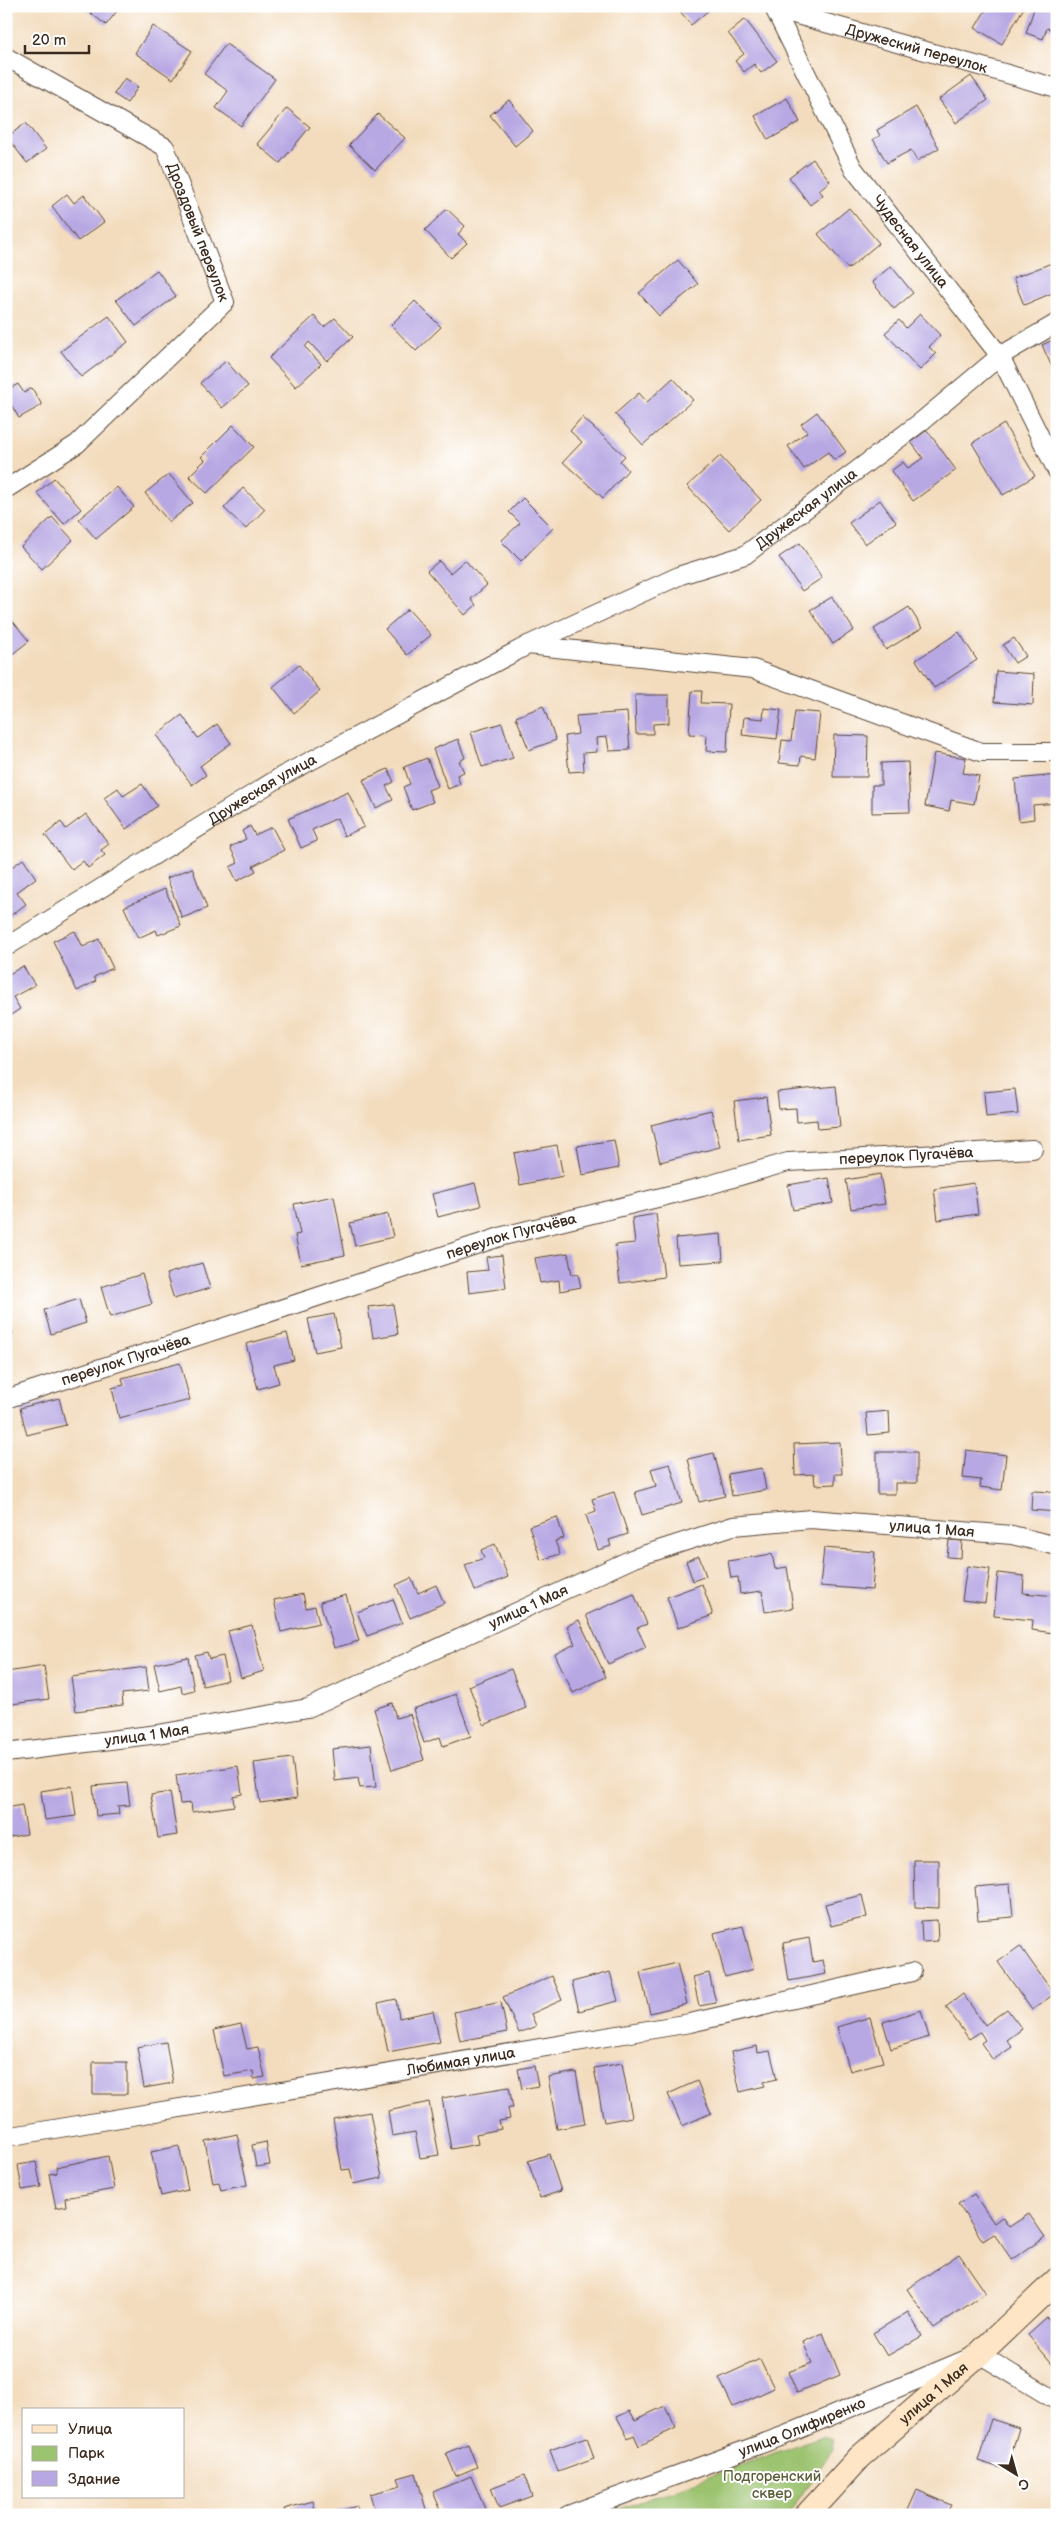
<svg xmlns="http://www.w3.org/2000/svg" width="1063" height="2521" font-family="'Balsamiq Sans',sans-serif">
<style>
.green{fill:#9cc36f;stroke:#6c7646}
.building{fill:#b7a7e3}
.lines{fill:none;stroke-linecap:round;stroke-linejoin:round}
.street-casing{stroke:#574536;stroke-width:20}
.secondary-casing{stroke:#574536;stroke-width:26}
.street{stroke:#fff;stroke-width:18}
.secondary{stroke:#fde5c5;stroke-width:24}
.labels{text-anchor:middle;stroke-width:4;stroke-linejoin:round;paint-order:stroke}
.street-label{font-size:15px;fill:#3b2a1e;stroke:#fff}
.park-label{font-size:15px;fill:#5d603a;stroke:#fff}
</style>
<rect width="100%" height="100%" fill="#fff"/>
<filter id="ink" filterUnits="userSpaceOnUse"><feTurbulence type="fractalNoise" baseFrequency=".02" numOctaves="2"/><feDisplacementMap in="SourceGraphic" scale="10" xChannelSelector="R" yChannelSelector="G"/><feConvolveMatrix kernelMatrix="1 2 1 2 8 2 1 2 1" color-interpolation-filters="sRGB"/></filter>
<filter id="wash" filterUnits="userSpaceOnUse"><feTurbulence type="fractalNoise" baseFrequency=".0096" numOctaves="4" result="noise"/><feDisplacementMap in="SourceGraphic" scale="20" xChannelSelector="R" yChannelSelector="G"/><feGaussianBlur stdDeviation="1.12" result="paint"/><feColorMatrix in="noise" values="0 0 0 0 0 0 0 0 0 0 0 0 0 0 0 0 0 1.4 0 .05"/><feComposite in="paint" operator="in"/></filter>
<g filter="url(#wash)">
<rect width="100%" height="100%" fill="#f3dcbd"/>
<path class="green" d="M822,2436L831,2439L832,2449L788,2515H603Z"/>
<g id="blocks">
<g class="building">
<path d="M82,6H121L106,25Z"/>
<path d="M676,6H706L709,10L691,25Z"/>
<path d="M988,6H1025L1002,44L975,28Z"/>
<path d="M1035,6H1057V31L1047,28L1043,39L1026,33Z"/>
<path d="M745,19L777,61L761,73L754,64L744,72L735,61L744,54L728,33Z"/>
<path d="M153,26L192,51L173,79L135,53Z"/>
<path d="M226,44L275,79L241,126L216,108L228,91L204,74Z"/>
<path d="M971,76L988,100L956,123L939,99Z"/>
<path d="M125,78L138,87L127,103L114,94Z"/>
<path d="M787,98L800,122L768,140L755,116Z"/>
<path d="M509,100L533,131L515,146L490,115Z"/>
<path d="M916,107L939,148L917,161L911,150L887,163L873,139L880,136L877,130Z"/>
<path d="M287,108L310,127L280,163L257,144Z"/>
<path d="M378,114L405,138L375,170L349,145Z"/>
<path d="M26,123L46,149L27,163L7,137Z"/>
<path d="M813,159L830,181L819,190L823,195L810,205L789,177Z"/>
<path d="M67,194L74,203L84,195L104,222L78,241L52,206Z"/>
<path d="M849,208L879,243L848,269L818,234Z"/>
<path d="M447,209L465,226L458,234L467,243L451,258L425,230Z"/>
<path d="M678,260L698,284L659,316L639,293Z"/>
<path d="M1057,261V291L1024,305L1013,278Z"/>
<path d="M891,266L913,293L894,309L872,282Z"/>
<path d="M157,270L176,296L136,326L116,300Z"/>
<path d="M415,301L441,327L416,351L391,325Z"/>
<path d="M920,314L940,335L929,347L936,354L920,370L885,333L899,320L906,328Z"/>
<path d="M109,316L128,342L81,377L61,351Z"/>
<path d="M314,316L324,327L335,318L353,337L327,361L309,342L305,347L321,364L296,387L269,358Z"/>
<path d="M1057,338V378L1042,345Z"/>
<path d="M226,361L248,386L222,408L200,383Z"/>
<path d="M673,378L693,400L643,445L615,414L639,393L647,402Z"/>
<path d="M18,384L24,393L32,388L42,405L19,418L6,396V391Z"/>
<path d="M817,412L846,452L834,460L828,452L804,469L788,446L807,432L801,424Z"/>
<path d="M582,417L625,456L620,461L628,470L603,498L563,462L582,442L570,431Z"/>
<path d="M1004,424L1035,476L1003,495L972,443Z"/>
<path d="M233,425L254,447L207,493L189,476L205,460L201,457Z"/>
<path d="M927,430L956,470L913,501L891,471L903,462L908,468L923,458L911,442Z"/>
<path d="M720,456L761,500L729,530L687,486Z"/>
<path d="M169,474L193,503L169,522L145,493Z"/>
<path d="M54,478L81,509L64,524L37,493Z"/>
<path d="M117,487L134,507L96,539L79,519Z"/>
<path d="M243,488L265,509L246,529L224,508Z"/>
<path d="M523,498L553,528L521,561L501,541L520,523L509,512Z"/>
<path d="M880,500L896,522L865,544L849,523Z"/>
<path d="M52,517L73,540L42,569L21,547Z"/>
<path d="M800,543L822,578L802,591L779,557Z"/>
<path d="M465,560L487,585L471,599L476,605L465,615L427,571L439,561L450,573Z"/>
<path d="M832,597L854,630L833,644L810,610Z"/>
<path d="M909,607L922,628L886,650L874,629Z"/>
<path d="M408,609L431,635L407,655L385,629Z"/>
<path d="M6,613L29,641L6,659Z"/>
<path d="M959,632L977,660L934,688L916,660Z"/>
<path d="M1014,638L1026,656L1015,663L1003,645Z"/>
<path d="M299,665L320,691L294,713L273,687Z"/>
<path d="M996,671L1034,674L1033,705L994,702Z"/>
<path d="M692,691H702L701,703L729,704L727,752L706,751L707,735L689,734Z"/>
<path d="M635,695H669V723L653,724V734H636Z"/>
<path d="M543,706L556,740L529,750L516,717Z"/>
<path d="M764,708L781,710L777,739L742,735L744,717L763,719Z"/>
<path d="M795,711L820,713L815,758L801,756L800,765L779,763L782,740L791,741Z"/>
<path d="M627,712L630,750L609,751L607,737L596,738L597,752L583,753L584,771L569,772L565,736L578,734L576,716Z"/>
<path d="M182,715L198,738L217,724L231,743L200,766L206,775L192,785L156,735Z"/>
<path d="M502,723L513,758L482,767L471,732Z"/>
<path d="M834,735L868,736L867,777H833Z"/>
<path d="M458,739L465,758L459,761L464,772L457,775L460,784L448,789L433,749Z"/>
<path d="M934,753L966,758L963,773L979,776L974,804L951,800L949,811L925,806Z"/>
<path d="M427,758L438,786L428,790L433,802L412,810L403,787L410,784L404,767Z"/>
<path d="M908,762L910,812L872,813V785H881V763Z"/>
<path d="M388,769L394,782L386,786L393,800L376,808L363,780Z"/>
<path d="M1057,775V803L1033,805L1034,819L1019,821L1015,779Z"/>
<path d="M142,784L157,806L126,829L104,798L118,788L123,796Z"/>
<path d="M348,792L364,827L344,836L337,818L312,830L317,841L301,848L288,819Z"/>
<path d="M86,814L109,844L101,850L105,855L88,868L83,861L72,870L45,835L61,822L66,829Z"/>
<path d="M250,826L255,835L272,827L284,850L253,866L256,871L237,881L230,867L238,863L230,847L246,839L242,831Z"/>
<path d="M6,859L12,867L23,859L36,878L17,892L26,904L6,919Z"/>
<path d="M192,868L207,908L182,918L167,878Z"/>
<path d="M165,889L181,926L158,935L156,930L138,938L124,907Z"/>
<path d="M75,931L83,947L99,939L113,968L94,977L96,981L77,991L53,941Z"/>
<path d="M23,966L35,985L13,997L20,1009L6,1018V976Z"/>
<path d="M836,1086L840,1127L818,1129L817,1120L797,1122L796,1108L779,1109L777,1092Z"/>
<path d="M1015,1089L1018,1114L986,1117L984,1092Z"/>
<path d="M766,1097L771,1135L739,1140L734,1101Z"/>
<path d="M711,1110L720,1147L660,1162L651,1125Z"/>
<path d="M614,1140L619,1168L582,1175L577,1146Z"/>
<path d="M557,1145L563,1176L520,1185L514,1153Z"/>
<path d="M880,1174L885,1204L851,1209L846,1180Z"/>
<path d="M829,1178L833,1203L793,1210L788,1185Z"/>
<path d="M475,1183L481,1206L438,1217L432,1194Z"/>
<path d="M974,1183L978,1214L938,1220L934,1189Z"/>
<path d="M334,1196L345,1255L301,1264L295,1235L300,1234L294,1204Z"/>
<path d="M388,1214L393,1237L355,1246L350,1223Z"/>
<path d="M656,1214L664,1277L620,1283L615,1245L635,1243L632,1218Z"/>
<path d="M721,1234L723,1261L678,1264L676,1238Z"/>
<path d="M568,1253L572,1275L578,1274L581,1287L560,1291L559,1280L540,1283L535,1258Z"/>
<path d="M502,1255L506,1288L469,1293L467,1272L488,1270L486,1257Z"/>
<path d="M202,1263L210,1288L174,1299L166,1274Z"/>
<path d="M142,1274L152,1304L110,1317L101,1287Z"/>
<path d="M79,1299L86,1323L51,1334L44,1310Z"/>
<path d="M393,1304L398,1334L373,1338L368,1307Z"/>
<path d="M6,1309L13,1334L6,1335Z"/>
<path d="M334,1314L341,1347L315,1352L308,1319Z"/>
<path d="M287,1333L294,1360L274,1365L279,1383L258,1389L246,1344Z"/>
<path d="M180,1363L190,1400L119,1418L112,1388L124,1385L122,1378Z"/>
<path d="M59,1398L66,1425L27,1435L20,1408Z"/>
<path d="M889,1411L890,1433L868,1435L866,1413Z"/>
<path d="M840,1442L842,1474H835V1484L815,1485L814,1474L795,1475L794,1444Z"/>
<path d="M966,1450L1006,1455L1002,1490L980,1487L981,1480L963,1478Z"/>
<path d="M877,1452H917V1483H895V1494H877Z"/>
<path d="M714,1453L725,1496L699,1502L688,1459Z"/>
<path d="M670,1464L682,1503L642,1515L635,1492L656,1486L651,1469Z"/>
<path d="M762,1468L766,1490L732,1496L728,1474Z"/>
<path d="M1032,1491L1057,1492V1512L1031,1510Z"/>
<path d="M614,1492L628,1534L609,1540L611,1546L598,1550L586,1515L596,1511L592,1499Z"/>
<path d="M557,1517L564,1538L555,1541L560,1554L541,1560L529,1526Z"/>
<path d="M949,1540L962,1541L961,1558L947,1557Z"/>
<path d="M495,1544L508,1577L475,1591L465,1565L484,1558L481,1550Z"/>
<path d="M824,1548L875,1552L872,1590L820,1586Z"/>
<path d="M772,1554L775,1569L787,1567L793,1608L765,1612L762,1591L740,1594L738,1577L731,1578L728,1561Z"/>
<path d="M699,1556L706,1576L693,1581L686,1561Z"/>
<path d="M967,1566L990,1569L985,1603L962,1600Z"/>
<path d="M998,1573L1024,1576L1023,1593L1057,1596L1053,1633L1032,1630L1033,1620L994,1616Z"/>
<path d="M411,1578L418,1593L436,1585L444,1603L410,1618L396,1585Z"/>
<path d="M702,1584L713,1615L678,1628L667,1597Z"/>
<path d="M303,1594L306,1608L315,1606L319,1623L281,1632L274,1600Z"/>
<path d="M634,1594L647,1624L637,1628L646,1647L608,1664L586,1615Z"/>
<path d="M346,1595L359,1641L334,1648L320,1602Z"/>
<path d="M393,1599L402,1623L367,1636L357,1612Z"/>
<path d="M579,1620L606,1677L573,1693L555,1654L575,1644L567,1626Z"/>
<path d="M252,1625L264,1671L241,1678L228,1631Z"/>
<path d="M207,1652L209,1659L223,1656L228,1680L203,1686L195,1655Z"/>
<path d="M188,1657L194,1690L182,1693L181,1686L160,1691L154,1664Z"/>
<path d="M44,1666L49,1699L12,1704L7,1672Z"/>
<path d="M146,1667L149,1691L122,1694L123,1705L76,1711L71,1677Z"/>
<path d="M511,1669L526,1708L484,1725L469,1686Z"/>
<path d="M456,1694L471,1736L443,1746L440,1737L424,1743L413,1709Z"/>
<path d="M392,1703L396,1718L410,1714L424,1760L392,1770L374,1709Z"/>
<path d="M371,1745L376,1787L360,1788L358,1778L335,1781L332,1749Z"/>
<path d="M292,1758L297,1798L260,1803L254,1763Z"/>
<path d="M238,1766L242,1794L233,1796L234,1806L192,1812L191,1803L180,1804L176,1775Z"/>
<path d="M127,1783L130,1805L118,1806L119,1814L96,1816L93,1786Z"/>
<path d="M72,1786L76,1816L45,1820L41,1791Z"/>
<path d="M170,1792L177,1835L158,1838L151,1795Z"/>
<path d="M22,1805L27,1834L6,1838V1808Z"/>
<path d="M914,1860H939V1908L915,1907Z"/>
<path d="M1010,1884L1013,1917L978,1920L975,1887Z"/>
<path d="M862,1895L867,1917L831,1926L825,1904Z"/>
<path d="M937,1920L938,1941L922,1942L921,1921Z"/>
<path d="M743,1926L754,1969L725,1977L714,1933Z"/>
<path d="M809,1938L813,1962L823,1960L826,1974L789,1981L783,1943Z"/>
<path d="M1020,1946L1054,1994L1032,2010L998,1962Z"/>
<path d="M677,1963L687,2004L650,2013L640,1972Z"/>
<path d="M610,1972L618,2001L579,2011L572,1982Z"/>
<path d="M709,1973L716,2003L699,2006L693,1977Z"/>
<path d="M552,1976L562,2000L531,2014L536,2026L519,2033L503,1997Z"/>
<path d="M963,1994L985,2025L1007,2009L1022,2029L1007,2040L1012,2047L993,2060L981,2043L985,2040L980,2032L969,2039L946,2007Z"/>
<path d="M396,1999L399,2018L433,2011L440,2042L388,2052L378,2003Z"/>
<path d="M501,2002L507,2032L460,2041L454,2012Z"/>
<path d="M921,2010L929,2037L891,2049L883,2022Z"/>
<path d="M870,2017L883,2062L850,2071L837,2027Z"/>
<path d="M241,2024L247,2049L258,2047L265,2077L254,2079L253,2071L224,2076L214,2030Z"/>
<path d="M166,2042L173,2083L144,2088L137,2047Z"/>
<path d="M757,2046L758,2053L770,2051L777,2079L764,2082L765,2086L740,2092L731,2052Z"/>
<rect x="93" y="2062" width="34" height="32"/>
<path d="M622,2063L632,2117L604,2122L594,2068Z"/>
<path d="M534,2066L538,2086L522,2089L518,2069Z"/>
<path d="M576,2072L585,2124L557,2129L548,2077Z"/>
<path d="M697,2081L711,2113L682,2126L668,2094Z"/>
<path d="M509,2087L513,2108H508L510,2119L499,2121L501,2129L476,2134L478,2144L451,2149L442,2098Z"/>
<path d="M429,2102L439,2155L420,2158L415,2132L392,2136L388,2111Z"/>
<path d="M370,2112L382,2178L353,2184L350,2169L342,2170L333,2119Z"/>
<path d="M237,2134L247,2185L221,2190L219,2182L213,2183L205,2141Z"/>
<path d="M266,2142L270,2165L256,2167L252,2145Z"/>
<path d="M179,2146L188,2190L161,2196L151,2152Z"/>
<path d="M549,2154L561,2191L540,2198L528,2161Z"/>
<path d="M108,2156L114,2189L65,2198L66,2206L56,2208L49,2174L57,2173L56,2167Z"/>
<path d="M36,2162L41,2187L22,2190L18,2165Z"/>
<path d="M974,2194L994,2223L1002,2217L1009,2227L1029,2214L1045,2237L1012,2260L994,2234L983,2241L958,2204Z"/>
<path d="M959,2254L986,2293L934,2328L907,2289Z"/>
<path d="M908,2312L922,2336L887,2356L873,2333Z"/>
<path d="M1047,2318L1057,2330V2369L1028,2335Z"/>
<path d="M823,2333L840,2375L797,2393L788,2372L812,2363L803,2342Z"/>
<path d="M760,2359L774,2388L733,2407L719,2378Z"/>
<path d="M665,2406L676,2428L639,2446L634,2435L628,2438L617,2417L630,2411L635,2420Z"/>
<path d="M991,2419L1019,2428L1007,2470L978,2461Z"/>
<path d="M587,2437L594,2459L558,2472L550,2450Z"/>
<path d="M468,2444L477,2467L456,2476L446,2453Z"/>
<path d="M416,2473L427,2513L376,2515L370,2494L401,2486L398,2478Z"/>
<path d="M524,2475L532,2496L499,2508L491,2488Z"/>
<path d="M471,2476L485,2509L470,2515H443L433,2492Z"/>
<path d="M917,2490L951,2505L946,2515H906Z"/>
<path d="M313,2501L316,2515H286L284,2509Z"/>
<path d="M357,2506L360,2515H328V2514Z"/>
<path d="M45,2511L74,2512V2515H45Z"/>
</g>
</g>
</g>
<g filter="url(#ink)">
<use href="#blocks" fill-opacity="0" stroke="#574536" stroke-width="1"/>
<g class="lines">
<g class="street-casing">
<g id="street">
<path id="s1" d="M773,6L853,168L1000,356L1057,471"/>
<path id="s2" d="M776,9L1057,88"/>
<path id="s3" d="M6,57L165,147L225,302L77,444L6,489"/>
<path id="s4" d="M528,645L681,575L745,555L922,421L1000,356L1057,323"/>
<path id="s5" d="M6,947L282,776L528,645L753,669L981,752H1057"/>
<path id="s6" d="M6,1399L503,1236L702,1187L788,1162L1033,1149"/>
<path id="s7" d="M6,1753L158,1734L308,1708L634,1558L733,1526L811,1519L1012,1535L1057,1546"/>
<path id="s8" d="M6,2137L690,2023L912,1972"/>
<path id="s9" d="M568,2515L783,2436L979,2354L1057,2401"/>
</g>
</g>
<g class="secondary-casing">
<g id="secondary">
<path id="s10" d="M807,2515L860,2457L979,2354L1057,2280"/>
</g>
</g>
<use href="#street" class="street"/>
<use href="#secondary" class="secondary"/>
</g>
</g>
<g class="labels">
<g class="street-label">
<text dy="5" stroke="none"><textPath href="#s2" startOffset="146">Дружеский переулок</textPath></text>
<text dy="5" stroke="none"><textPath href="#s3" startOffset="274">Дроздовый переулок</textPath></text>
<text dy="5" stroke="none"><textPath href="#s1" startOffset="274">Чудесная улица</textPath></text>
<text dy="5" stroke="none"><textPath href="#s4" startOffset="312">Дружеская улица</textPath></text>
<text dy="5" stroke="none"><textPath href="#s5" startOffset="301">Дружеская улица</textPath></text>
<text dy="5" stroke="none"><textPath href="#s6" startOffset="936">переулок Пугачёва</textPath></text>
<text dy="5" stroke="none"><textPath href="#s6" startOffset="531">переулок Пугачёва</textPath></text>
<text dy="5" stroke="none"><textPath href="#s6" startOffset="126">переулок Пугачёва</textPath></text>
<text dy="5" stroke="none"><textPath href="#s7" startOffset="968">улица 1 Мая</textPath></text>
<text dy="5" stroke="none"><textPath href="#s7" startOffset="548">улица 1 Мая</textPath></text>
<text dy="5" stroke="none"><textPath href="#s7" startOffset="142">улица 1 Мая</textPath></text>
<text dy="5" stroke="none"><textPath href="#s8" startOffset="461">Любимая улица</textPath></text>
<text dy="5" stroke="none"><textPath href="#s10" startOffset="176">улица 1 Мая</textPath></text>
<text dy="5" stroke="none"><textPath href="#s9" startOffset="250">улица Олифиренко</textPath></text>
</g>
<g class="park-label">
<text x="772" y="2481">Подгоренский<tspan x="772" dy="17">сквер</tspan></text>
</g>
</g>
<rect width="1063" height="2521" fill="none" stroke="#fff" stroke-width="25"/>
<rect x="22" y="2408" width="162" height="90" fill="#ffffff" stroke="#b1aaa5"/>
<rect x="32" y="2425" width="25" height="8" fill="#fde5c5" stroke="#b1aaa5"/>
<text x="68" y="2434" font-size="15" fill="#3b2a1e">Улица</text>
<rect x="32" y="2446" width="25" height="15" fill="#9cc36f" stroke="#b1aaa5"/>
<text x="68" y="2458" font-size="15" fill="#3b2a1e">Парк</text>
<rect x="32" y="2471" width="25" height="15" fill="#b7a7e3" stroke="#b1aaa5"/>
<text x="68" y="2484" font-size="15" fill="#3b2a1e">Здание</text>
<g transform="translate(1016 2474) rotate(143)" stroke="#ffffff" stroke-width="4" paint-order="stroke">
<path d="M0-4L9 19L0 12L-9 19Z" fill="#3b2a1e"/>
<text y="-8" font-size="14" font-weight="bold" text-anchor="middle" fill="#3b2a1e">С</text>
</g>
<path d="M25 45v8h64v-8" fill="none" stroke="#3b2a1e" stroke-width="2.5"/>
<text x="32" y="45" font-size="15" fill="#3b2a1e" stroke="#ffffff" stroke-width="4" paint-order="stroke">20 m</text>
</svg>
